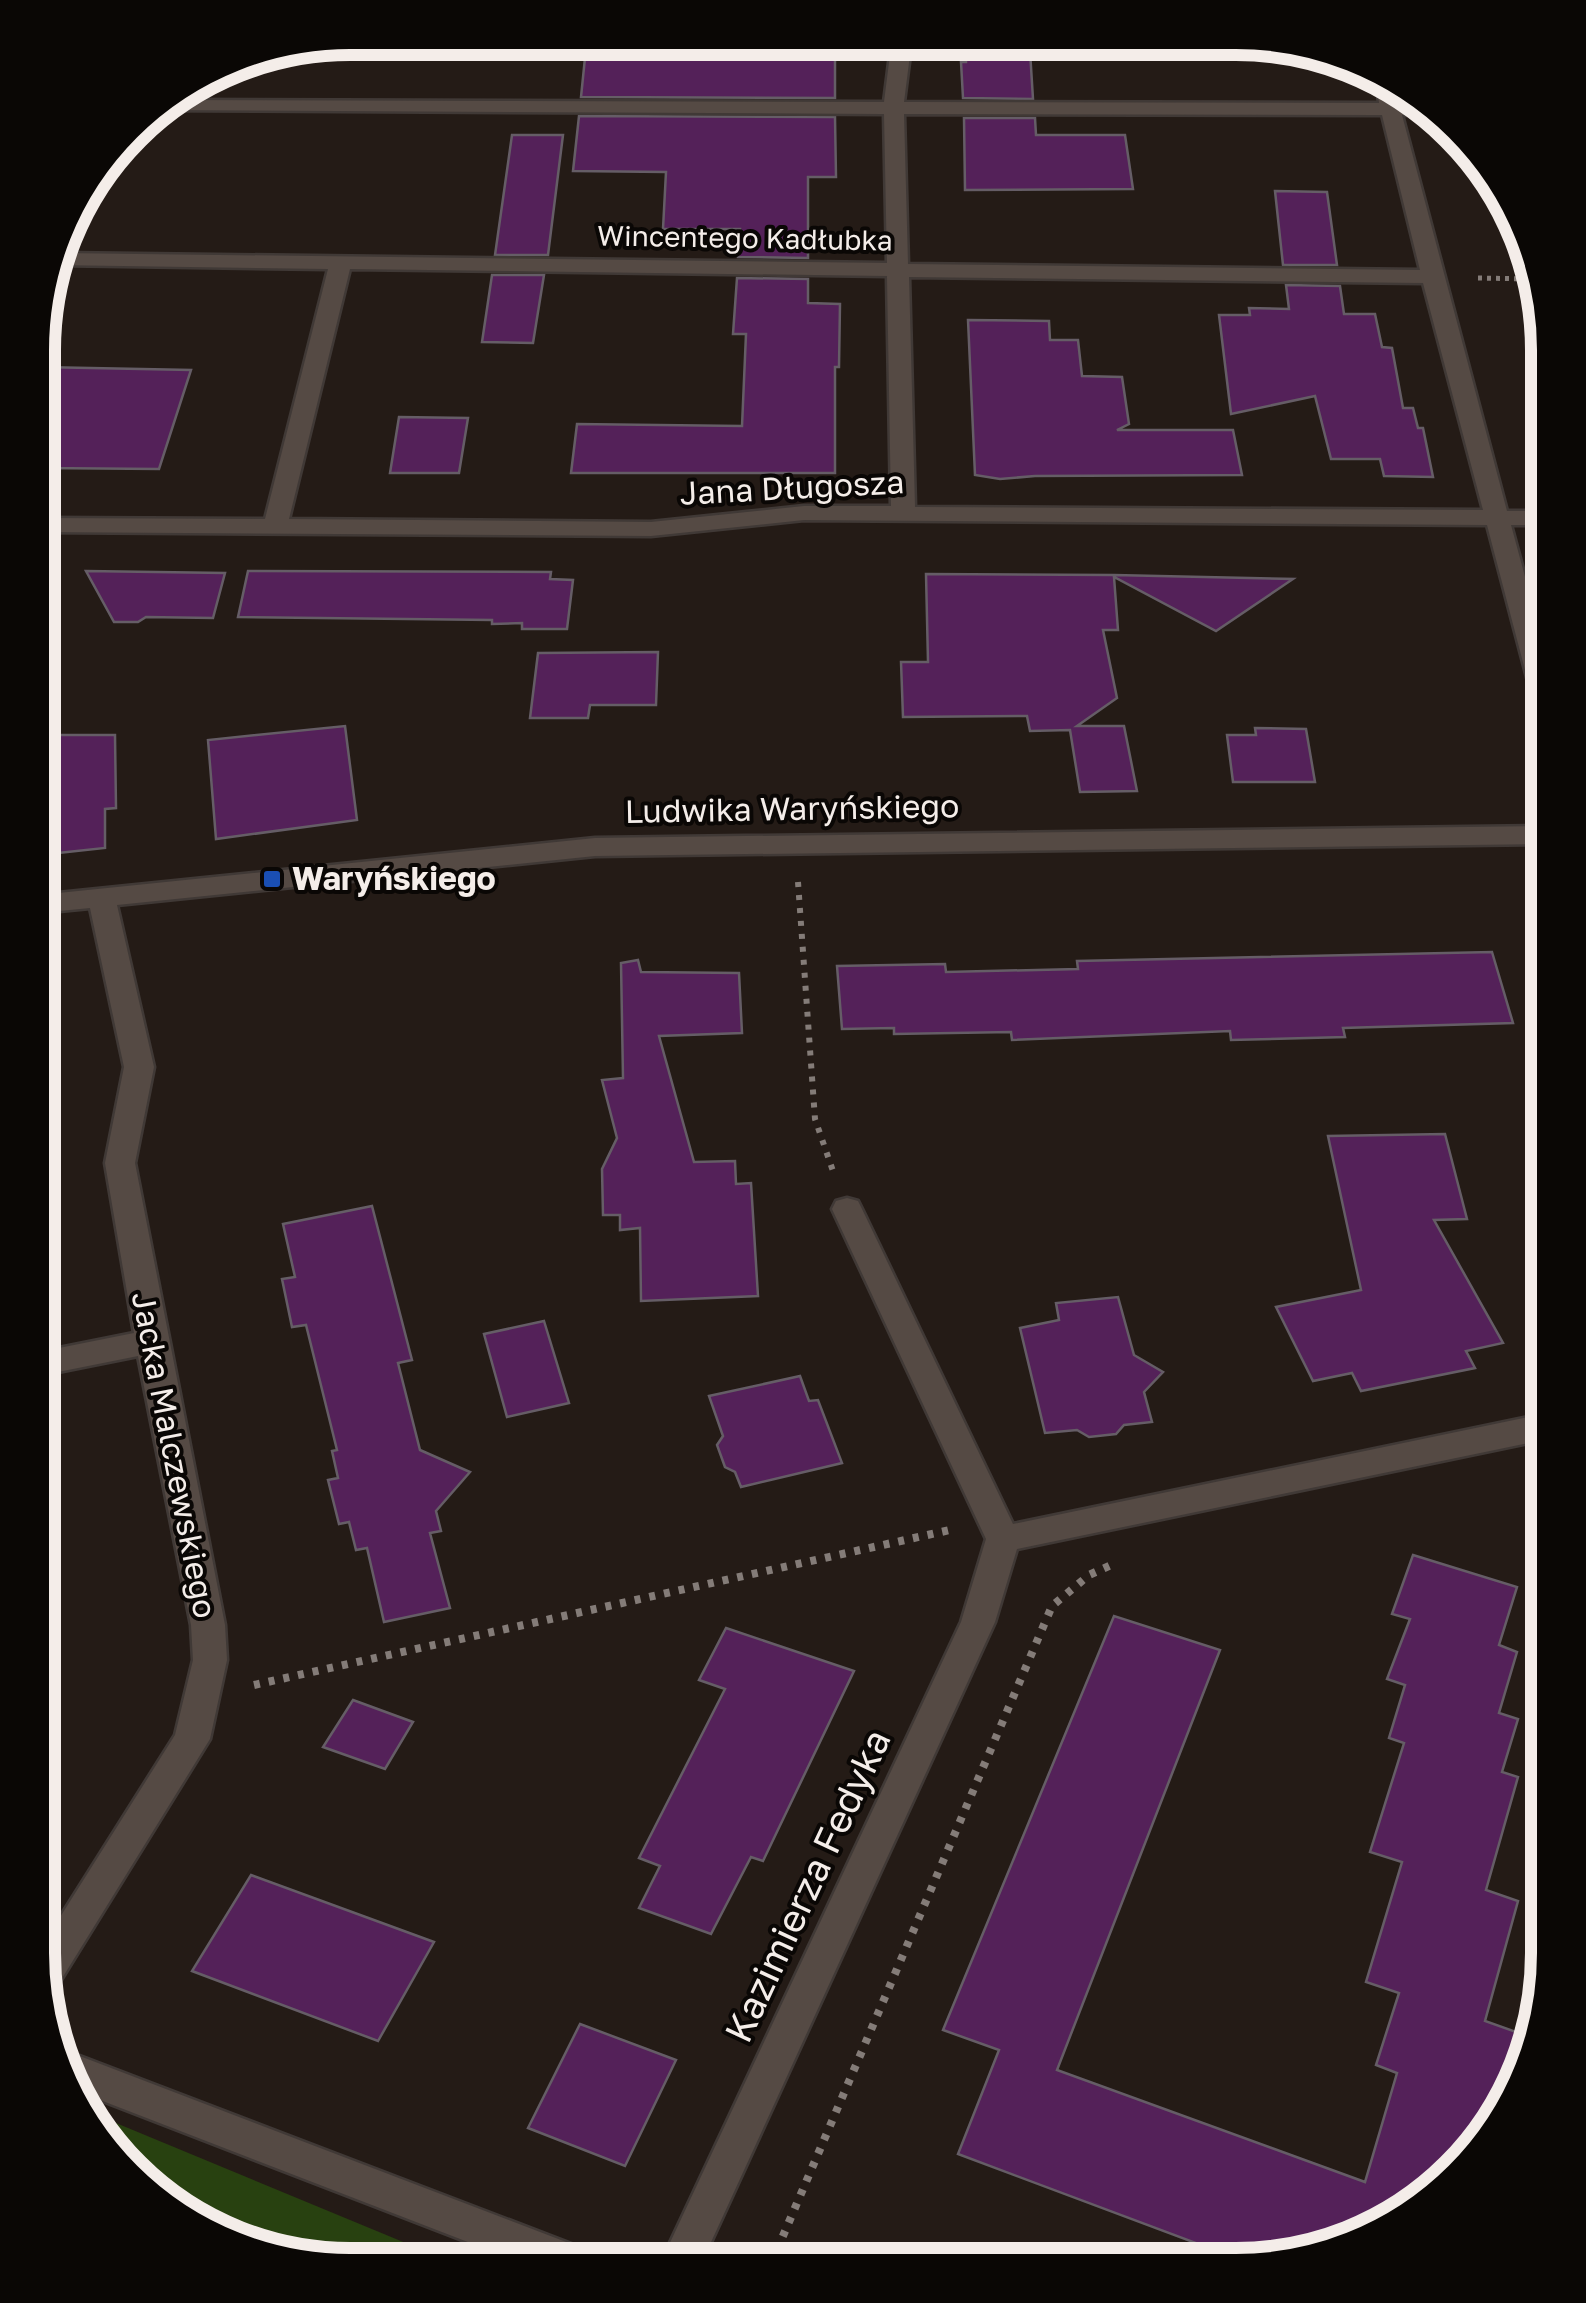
<svg xmlns="http://www.w3.org/2000/svg" width="1586" height="2303" font-family="'Golos Text',sans-serif">
<style>
.green{fill:#284110}
.building{fill:#542159;stroke:#655d66;stroke-width:2.5}
.lines{fill:none;stroke-linecap:round;stroke-linejoin:round}
.street-casing{stroke:#403936;stroke-width:5}
.path-far2{stroke:#847c78;stroke-width:5;stroke-dasharray:4 5;stroke-linecap:butt}
.path-far1{stroke:#847c78;stroke-width:6;stroke-dasharray:5 8;stroke-linecap:butt}
.path{stroke:#847c78;stroke-width:8;stroke-dasharray:6 9;stroke-linecap:butt}
.street{fill:#554a44;fill-rule:evenodd}
.transit-dot{fill:#1a4fb4;stroke:#0a0705;stroke-width:4}
.labels{text-anchor:middle;stroke-width:8;stroke-linejoin:round;paint-order:stroke}
.far-street-label{font-size:28px;fill:#f4ede9;stroke:#0a0705}
.street-label{font-size:32px;fill:#f4ede9;stroke:#0a0705}
.poi-label{font-size:32px;font-weight:bold;fill:#f4ede9;stroke:#0a0705;text-anchor:start}
.near-street-label{font-size:38px;fill:#f4ede9;stroke:#0a0705}
.rim{fill:none;stroke:#f4ede9;stroke-width:12}
</style>
<rect width="100%" height="100%" fill="#241b16"/>
<path class="green" d="M87,2111L454,2263H310L160,2201Z"/>
<g class="building">
<path d="M587,38L798,39V46L835,47V98L581,97Z"/>
<path d="M966,50L1030,51L1033,99L963,98L961,62H966Z"/>
<path d="M579,116L835,117L836,177H808V258L738,257L740,229H663L666,172L573,171Z"/>
<path d="M964,118H1035L1036,135H1125L1133,189L965,190Z"/>
<path d="M512,135H563L548,255H495Z"/>
<path d="M1275,191L1327,192L1337,265H1283Z"/>
<path d="M492,275H544L533,343L482,342Z"/>
<path d="M737,278L808,279V303L840,304L839,367H835V473H571L577,424L742,426L746,334H733Z"/>
<path d="M1286,285L1340,286L1344,314H1375L1382,347L1392,348L1403,408H1413L1418,428H1423L1433,477L1384,476L1380,459H1331L1315,396L1231,414L1219,315H1250L1249,308L1289,309Z"/>
<path d="M968,320L1049,321L1050,340H1078L1082,376L1122,377L1129,424L1117,430H1233L1242,475L1035,476L1000,479L975,475Z"/>
<path d="M40,367L191,370L159,469L40,468Z"/>
<path d="M399,417L468,418L459,473H390Z"/>
<path d="M86,571L225,573L213,618L146,617L138,622H114Z"/>
<path d="M248,571L551,572L550,579L573,580L567,629H522V623L492,624V620L238,617Z"/>
<path d="M926,574L1114,575L1293,579L1216,631L1114,577L1118,630H1103L1117,698L1077,726H1124L1137,791L1080,792L1070,730L1030,731L1027,716L903,717L901,662H928Z"/>
<path d="M658,652L656,705H590L588,718H530L538,653Z"/>
<path d="M345,726L357,820L216,839L208,740Z"/>
<path d="M1255,728L1306,729L1315,782H1233L1227,735H1256Z"/>
<path d="M57,735H115L116,808L105,809V848L39,855V799Z"/>
<path d="M1492,952L1513,1023L1343,1028L1345,1037L1231,1040L1230,1031L1012,1040L1011,1032L894,1034V1028L842,1029L837,966L945,964L946,972L1078,969L1077,961Z"/>
<path d="M638,960L641,972L739,973L742,1033L659,1036L694,1162L735,1161L736,1184L751,1183L758,1296L641,1301L640,1228L620,1230V1215H603L602,1169L617,1138L602,1080L623,1078L621,963Z"/>
<path d="M1445,1134L1467,1219L1434,1220L1503,1343L1466,1351L1475,1368L1361,1391L1352,1373L1313,1381L1276,1307L1361,1290L1328,1136Z"/>
<path d="M372,1206L412,1360L398,1363L420,1450L470,1472L436,1511L441,1531L430,1533L450,1608L384,1622L367,1548L356,1550L349,1522L339,1524L328,1480L338,1478L332,1451L337,1450L306,1325L292,1327L282,1279L295,1277L283,1224Z"/>
<path d="M1118,1297L1134,1355L1163,1372L1144,1392L1152,1422L1124,1425L1116,1434L1089,1437L1077,1430L1045,1433L1020,1328L1059,1320L1056,1303Z"/>
<path d="M544,1321L569,1403L507,1417L484,1334Z"/>
<path d="M800,1376L809,1401L818,1400L842,1463L741,1487L735,1472L725,1467L717,1445L723,1436L709,1396Z"/>
<path d="M1413,1555L1517,1587L1499,1645L1517,1652L1499,1713L1518,1719L1502,1772L1518,1777L1486,1890L1518,1901L1485,2021L1519,2033L1494,2128L1374,2234L1249,2263L958,2154L999,2050L943,2030L1114,1616L1220,1650L1057,2070L1365,2182L1397,2073L1376,2065L1399,1993L1366,1982L1402,1862L1370,1852L1404,1743L1389,1738L1405,1685L1387,1679L1410,1619L1392,1614Z"/>
<path d="M726,1628L854,1671L763,1861L751,1857L711,1934L639,1908L660,1866L639,1858L725,1689L699,1680Z"/>
<path d="M353,1700L413,1722L385,1769L323,1747Z"/>
<path d="M251,1875L434,1942L378,2041L192,1971Z"/>
<path d="M580,2024L676,2060L625,2166L528,2128Z"/>
</g>
<g class="lines">
<g class="street-casing">
<g id="street">
<path d="M892,39H912L904,102L1379,103L1377,82L1396,90L1399,103H1427L1436,114L1402,115L1507,511H1548V525H1511L1548,662V716L1535,708L1487,525L804,520L651,536L40,532V518L265,519L328,269L55,265L59,253L887,263L884,114L153,110L170,100L884,102ZM904,114L1382,115L1420,270L908,264ZM350,269L887,276L891,506H804L651,522L289,519ZM909,277L1423,283L1483,510L915,507Z"/>
<path d="M1548,826V844L595,856L117,905L154,1067L135,1163L225,1625L227,1660L210,1739L56,1988L46,1992L38,1952L175,1735L193,1660L191,1625L138,1356L38,1376L39,1352L134,1333L105,1163L124,1067L90,908L39,913V895L595,838Z"/>
<path d="M847,1198L858,1201L862,1209L1013,1524L1548,1413V1439L1017,1549L995,1622L701,2264H660L961,1622L986,1539L832,1209L836,1201Z"/>
<path d="M64,2050L587,2250L593,2264L522,2263L69,2088L60,2052Z"/>
</g>
</g>
<path class="path-far2" d="M1478,278L1532,279"/>
<g class="path-far1">
<path d="M1531,874L1548,906"/>
<path d="M798,882L815,1119L833,1171"/>
</g>
<g class="path">
<path d="M254,1685L950,1530"/>
<path d="M771,2264L1052,1606L1089,1575L1111,1565"/>
</g>
<use href="#street" class="street"/>
</g>
<rect class="transit-dot" x="262" y="869" width="20" height="20" rx="5"/>
<g class="labels">
<g class="far-street-label">
<text transform="translate(745 238) rotate(1)" y="10">Wincentego Kadłubka</text>
</g>
<g class="street-label">
<text transform="translate(792 488) rotate(-3)" y="11">Jana Długosza</text>
<text transform="translate(792 809) rotate(-1)" y="11">Ludwika Waryńskiego</text>
<text transform="translate(174 1455) rotate(79)" y="11">Jacka Malczewskiego</text>
</g>
<g class="poi-label">
<text x="292" y="890">Waryńskiego</text>
</g>
<g class="near-street-label">
<text transform="translate(808 1886) rotate(-65)" y="13">Kazimierza Fedyka</text>
</g>
</g>
<path d="M0 0H1586V2303H0ZM350 55H1236A295 295 0 0 1 1531 350V1953A295 295 0 0 1 1236 2248H350A295 295 0 0 1 55 1953V350A295 295 0 0 1 350 55Z" fill="#0a0705" fill-rule="evenodd"/>
<path class="rim" d="M350 55H1236A295 295 0 0 1 1531 350V1953A295 295 0 0 1 1236 2248H350A295 295 0 0 1 55 1953V350A295 295 0 0 1 350 55Z"/>
</svg>
